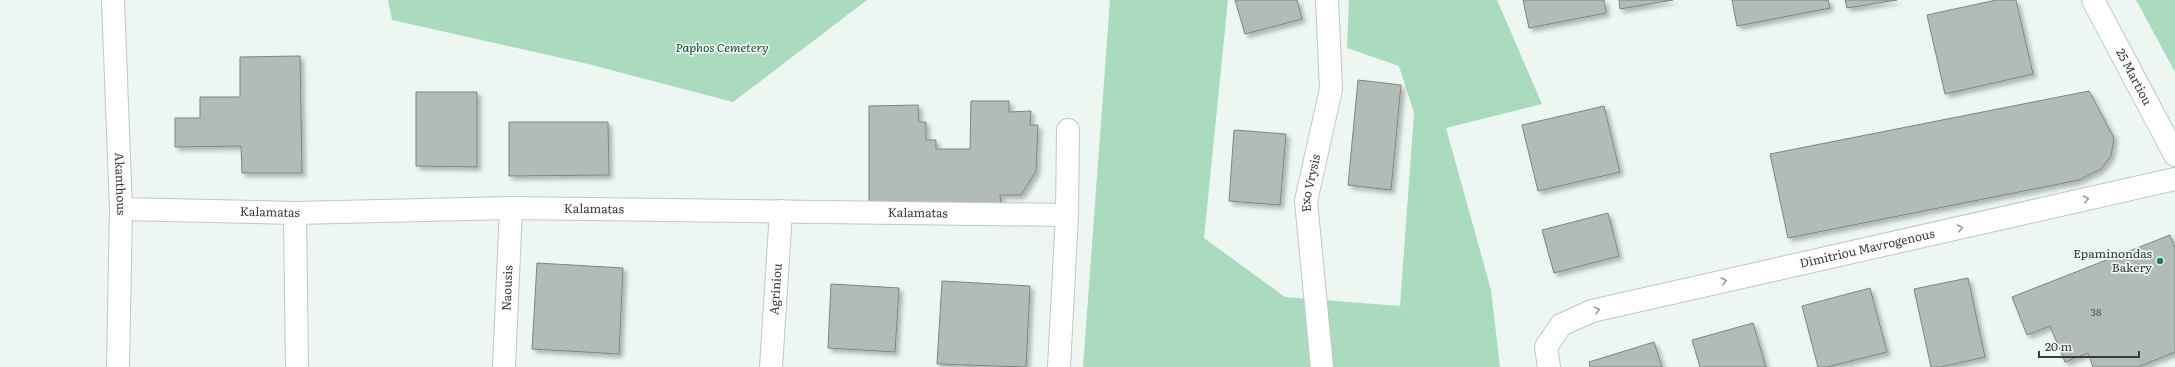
<svg xmlns="http://www.w3.org/2000/svg" width="2175" height="367" font-family="Literata,serif">
<style>
.green{fill:#aadbbf}
.building{fill:#b2bbb6;stroke:#7d8681;filter:url(#shadow)}
.lines{fill:none;stroke-linecap:round;stroke-linejoin:round}
.street-casing{stroke:#bfc8c3;stroke-width:24}
.street{stroke:#fff;stroke-width:22}
.oneway{stroke:#9b9d9c}
.poi-dot{fill:#207e55;stroke:#edf6f1;stroke-width:1.5}
.labels{text-anchor:middle;stroke-width:3.5;stroke-linejoin:round;paint-order:stroke}
.number-label{font-size:10px;fill:#565b58}
.park-label{font-size:12px;font-style:italic;fill:#134d33;stroke:#edf6f1}
.street-label{font-size:12px;fill:#373b39;stroke:#edf6f1}
.poi-label{font-size:12px;fill:#373b39;stroke:#edf6f1;text-anchor:end}
</style>
<defs>
<filter id="shadow"><feDropShadow dx="3.5" dy="3.5" stdDeviation="2" flood-color="#0004"/></filter>
</defs>
<rect width="100%" height="100%" fill="#edf6f1"/>
<g class="green">
<path d="M388,0H867L733,102L588,64L392,20Z"/>
<path d="M1110,0H1228L1204,238L1285,297L1400,306L1414,113L1399,66L1347,48L1349,0H1497L1542,104L1446,128L1491,290L1500,367H1083Z"/>
<path d="M2136,0H2175V72Z"/>
</g>
<g class="building">
<path d="M1235,0H1297L1302,19L1245,34Z"/>
<path d="M1523,0H1604L1606,13L1529,28Z"/>
<path d="M1619,0H1673L1620,9Z"/>
<path d="M1732,0H1828L1830,8L1737,26Z"/>
<path d="M1845,0H1897L1847,8Z"/>
<path d="M1996,0H2016L2033,74L1945,94L1927,15Z"/>
<path d="M300,56L302,173H242L241,146L175,147V118H200V97H240V57Z"/>
<path d="M1358,80L1401,85L1391,190L1348,185Z"/>
<path d="M2089,91L2114,138L2111,156L2101,169L2079,180L1788,238L1770,154Z"/>
<path d="M416,92H477V167L416,166Z"/>
<path d="M971,101H1009V112L1031,111L1030,125H1038L1036,171L1021,195H1000L1001,206L869,203V106L918,105L919,122H926V140H936V149H970Z"/>
<path d="M1604,106L1620,172L1538,191L1522,125Z"/>
<path d="M509,122H608L609,175L509,176Z"/>
<path d="M1234,130L1286,134L1280,205L1229,201Z"/>
<path d="M1608,213L1619,256L1554,273L1542,230Z"/>
<path d="M2170,235L2175,248V352L2138,367H2093L2088,353L2065,362L2050,326L2027,335L2012,297Z"/>
<path d="M537,263L623,268L619,354L532,349Z"/>
<path d="M1968,278L1985,357L1941,367H1931L1914,289Z"/>
<path d="M942,281L1030,286L1026,367L937,364Z"/>
<path d="M831,284L899,288L895,352L828,348Z"/>
<path d="M1870,288L1887,352L1827,367H1818L1802,306Z"/>
<path d="M1753,323L1766,367H1700L1692,340Z"/>
<path d="M1654,342L1662,367H1590L1589,362Z"/>
</g>
<g class="lines">
<g class="street-casing">
<g id="street">
<path id="s1" d="M113,0L121,209L118,367"/>
<path id="s2" d="M2093,0L2175,155"/>
<path id="s3" d="M121,209L295,213L511,208L1067,215"/>
<path d="M295,213L297,367"/>
<path id="s4" d="M504,367L511,208"/>
<path id="s5" d="M771,367L781,211"/>
<path d="M1059,367L1067,215L1068,130"/>
<path id="s6" d="M1322,367L1306,201L1331,89L1327,0"/>
<path id="s7" d="M1549,367L1546,347L1561,325L1592,311L2175,179"/>
</g>
</g>
<use href="#street" class="street"/>
</g>
<defs><path id="oneway-chevron" d="M-2-3.5L2.5 0L-2 3.5" fill="none" stroke-width="1.6" stroke-linecap="round" stroke-linejoin="round"/></defs>
<g class="oneway">
<use href="#oneway-chevron" transform="translate(2086 199) rotate(-13)"/>
<use href="#oneway-chevron" transform="translate(1960 228) rotate(-13)"/>
<use href="#oneway-chevron" transform="translate(1724 281) rotate(-13)"/>
<use href="#oneway-chevron" transform="translate(1597 310) rotate(-15)"/>
</g>
<circle class="poi-dot" cx="2160" cy="261" r="4"/>
<g class="labels">
<g class="number-label">
<text x="2096" y="316">38</text>
</g>
<g class="park-label">
<text x="722" y="52">Paphos Cemetery</text>
</g>
<g class="street-label">
<text dy="4" stroke="none"><textPath href="#s2" startOffset="87">25 Martiou</textPath></text>
<text dy="4" stroke="none"><textPath href="#s1" startOffset="184">Akanthous</textPath></text>
<text dy="4" stroke="none"><textPath href="#s6" startOffset="185">Exo Vrysis</textPath></text>
<text dy="4" stroke="none"><textPath href="#s3" startOffset="473">Kalamatas</textPath></text>
<text dy="4" stroke="none"><textPath href="#s3" startOffset="149">Kalamatas</textPath></text>
<text dy="4" stroke="none"><textPath href="#s3" startOffset="797">Kalamatas</textPath></text>
<text dy="4" stroke="none"><textPath href="#s7" startOffset="363">Dimitriou Mavrogenous</textPath></text>
<text dy="4" stroke="none"><textPath href="#s4" startOffset="79">Naousis</textPath></text>
<text dy="4" stroke="none"><textPath href="#s5" startOffset="78">Agriniou</textPath></text>
</g>
<g class="poi-label">
<text x="2152" y="258">Epaminondas<tspan x="2152" dy="14">Bakery</tspan></text>
</g>
</g>
<path d="M2039 351v6h100v-6" fill="none" stroke="#373b39" stroke-width="2"/>
<text x="2045" y="351" font-size="12" fill="#373b39" stroke="#edf6f1" stroke-width="3" paint-order="stroke">20 m</text>
</svg>
